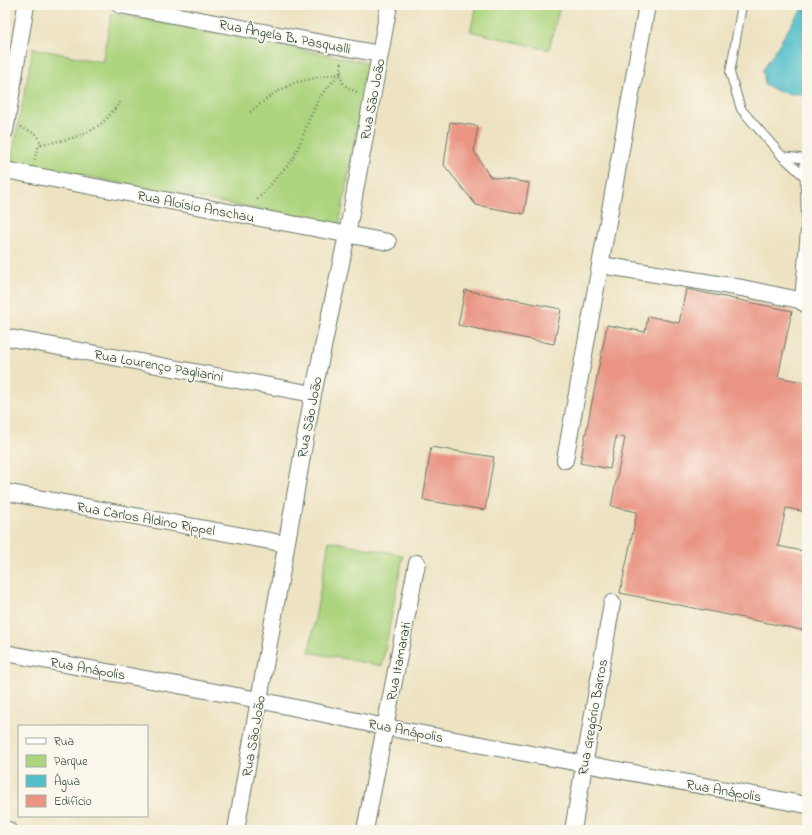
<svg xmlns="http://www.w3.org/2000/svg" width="812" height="835" font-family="'Indie Flower',sans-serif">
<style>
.green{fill:#acd47e;stroke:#668859}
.water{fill:#52bfca;stroke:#387e7f}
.building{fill:#ea9584}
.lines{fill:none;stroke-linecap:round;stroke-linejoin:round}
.lane-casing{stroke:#677766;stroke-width:10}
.street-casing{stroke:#677766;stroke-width:18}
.path{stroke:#677766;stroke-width:2.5;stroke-dasharray:1 3;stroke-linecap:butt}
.lane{stroke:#fff;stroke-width:8}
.street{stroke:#fff;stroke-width:16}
.labels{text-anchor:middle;stroke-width:3.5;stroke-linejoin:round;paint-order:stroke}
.street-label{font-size:14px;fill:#1f3d34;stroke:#fbf7ec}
</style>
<rect width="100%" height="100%" fill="#fbf7ec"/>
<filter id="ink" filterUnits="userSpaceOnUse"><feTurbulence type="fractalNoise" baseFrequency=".025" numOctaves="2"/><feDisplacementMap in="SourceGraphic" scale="8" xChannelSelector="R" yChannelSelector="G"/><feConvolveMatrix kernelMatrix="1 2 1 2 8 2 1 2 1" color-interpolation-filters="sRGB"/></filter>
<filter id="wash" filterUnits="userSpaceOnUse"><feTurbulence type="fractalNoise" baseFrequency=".012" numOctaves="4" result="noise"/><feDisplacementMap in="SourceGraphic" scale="16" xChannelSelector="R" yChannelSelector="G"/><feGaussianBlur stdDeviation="0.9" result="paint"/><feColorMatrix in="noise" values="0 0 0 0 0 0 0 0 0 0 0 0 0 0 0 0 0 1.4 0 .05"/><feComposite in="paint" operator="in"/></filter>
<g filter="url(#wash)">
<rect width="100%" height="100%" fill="#ede3c2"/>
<g class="green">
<path d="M477,5H560L549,50L470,31Z"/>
<path d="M112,13L370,63L339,225L11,162L33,48L102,62Z"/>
<path d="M329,541L403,555L382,666L309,652Z"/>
</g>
<path class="water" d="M807,5V94C788,94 781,95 765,84L763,70L796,17Z"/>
<g id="blocks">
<g class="building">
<path d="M450,122L478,126L474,151L490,177L529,183L524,214L476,205L444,165Z"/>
<path d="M686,289L792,311L778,377L807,383V506L806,512L786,508L778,546L807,552V631L620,593L637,512L611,506L625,438L616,436L610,469L580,463L607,325L645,332L648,316L679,323Z"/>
<path d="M465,290L561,309L554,344L458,325Z"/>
<path d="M431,447L494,457L485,510L423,500Z"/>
</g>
</g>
</g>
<g filter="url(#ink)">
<use href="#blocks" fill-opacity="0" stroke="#677766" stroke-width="1"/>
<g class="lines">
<g class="lane-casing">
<g id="lane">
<path d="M742,5L730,73L741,109L782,156L807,159"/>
<path d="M782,156L806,178"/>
<path d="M799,300L806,219L804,159"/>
</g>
</g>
<g class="street-casing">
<g id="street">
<path d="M120,5L380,54"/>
<path d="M5,131L26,5"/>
<path d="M5,170L388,242"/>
<path d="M601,265L742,288L799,300L807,305"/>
<path d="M5,337L313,394"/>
<path d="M565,460L647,5"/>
<path d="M5,492L286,544"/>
<path d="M5,653L259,700L385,727L807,805"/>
<path d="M5,829L8,830"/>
<path d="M236,830L313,394L347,235L389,5"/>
<path d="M365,830L417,563"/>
<path d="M573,830L612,603"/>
</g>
</g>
<g class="path">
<path d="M342,63C339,79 341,87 358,92"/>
<path d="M250,112L273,94L296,82L340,73L319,98L308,122L301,141L293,159L256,201"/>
<path d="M21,127L36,134L41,144L37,149L34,161"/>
<path d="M41,144C63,141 86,137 103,122C110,116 115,108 121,101"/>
</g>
<use href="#lane" class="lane"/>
<use href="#street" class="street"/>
</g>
</g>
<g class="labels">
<g class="street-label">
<text transform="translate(285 36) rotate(11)" y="5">Rua Ângela B. Pasqualli</text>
<text transform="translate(372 99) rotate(-79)" y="5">Rua São João</text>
<text transform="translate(196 206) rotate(11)" y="5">Rua Aloísio Anschau</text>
<text transform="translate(159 365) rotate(10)" y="5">Rua Lourenço Pagliarini</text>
<text transform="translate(309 417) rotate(-79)" y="5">Rua São João</text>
<text transform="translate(146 518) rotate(10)" y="5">Rua Carlos Aldino Rippel</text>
<text transform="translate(398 661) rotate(-79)" y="5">Rua Itamarati</text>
<text transform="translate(88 668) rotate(10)" y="5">Rua Anápolis</text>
<text transform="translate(592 717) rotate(-80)" y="5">Rua Gregório Barros</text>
<text transform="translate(406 730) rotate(11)" y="5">Rua Anápolis</text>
<text transform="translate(253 736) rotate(-80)" y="5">Rua São João</text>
<text transform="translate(724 790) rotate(10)" y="5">Rua Anápolis</text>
</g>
</g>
<rect width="812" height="835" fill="none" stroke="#fbf7ec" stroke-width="20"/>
<rect x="18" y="725" width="130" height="92" fill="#fbf7ec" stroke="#a3ada2"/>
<rect x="26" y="738" width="20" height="6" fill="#ffffff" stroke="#a3ada2"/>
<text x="54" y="745" font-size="12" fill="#1f3d34">Rua</text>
<rect x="26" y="755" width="20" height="12" fill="#acd47e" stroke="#a3ada2"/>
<text x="54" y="765" font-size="12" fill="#1f3d34">Parque</text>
<rect x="26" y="775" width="20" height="12" fill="#52bfca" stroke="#a3ada2"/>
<text x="54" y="785" font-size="12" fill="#1f3d34">Água</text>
<rect x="26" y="795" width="20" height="12" fill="#ea9584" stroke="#a3ada2"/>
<text x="54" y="805" font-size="12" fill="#1f3d34">Edifício</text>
</svg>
